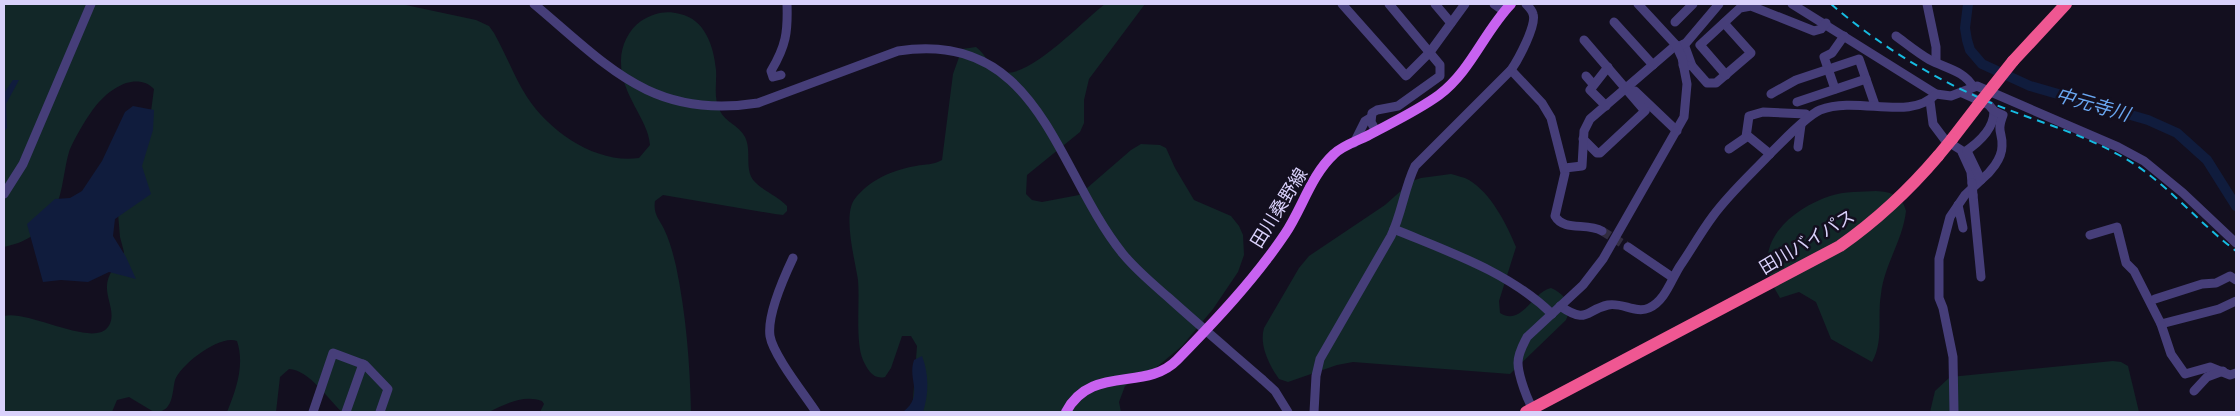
<svg xmlns="http://www.w3.org/2000/svg" width="2240" height="416" font-family="Poppins,'Noto Sans JP',sans-serif">
<style>
.green{fill:#122728}
.water{fill:#101c3d}
.lines{fill:none;stroke-linecap:round;stroke-linejoin:round}
.river{stroke:#101c3d;stroke-width:10}
.minor-tunnel{stroke:#312c40;stroke-width:9;stroke-dasharray:9 4.5;stroke-linecap:butt}
.minor{stroke:#463e79;stroke-width:9}
.major{stroke:#c862f0;stroke-width:10}
.highway{stroke:#ef5792;stroke-width:12}
.rail{stroke:#16bbe1;stroke-width:2;stroke-dasharray:8 6;stroke-linecap:butt}
.minor-bridge{stroke:#463e79;stroke-width:9}
.highway-bridge{stroke:#ef5792;stroke-width:12}
.labels{text-anchor:middle;stroke-width:5;stroke-linejoin:round;paint-order:stroke}
.street-label{font-size:18px;fill:#d9d1fb;stroke:#130f1f}
.water-label{font-size:19px;font-style:italic;fill:#69a6f0;stroke:#130f1f}
</style>
<rect width="100%" height="100%" fill="#130f1f"/>
<g class="green">
<path d="M4,4H401L476,20L489,26L494,33C506,54 514,77 527,97C550,132 596,164 639,158L650,145C648,118 620,95 621,60C621,46 629,29 641,21C654,13 666,10 680,14C705,19 714,47 716,70C717,83 713,98 720,111C725,122 739,125 745,137C752,151 744,169 754,181C763,191 778,196 787,206V211L783,215L775,214L663,195L655,201C653,214 659,219 664,229C670,241 673,254 676,266C686,314 690,363 691,412H540L544,404L542,401C524,394 505,404 489,412H342C328,399 309,370 289,369L280,377L276,412H227C236,390 245,365 237,341C220,334 181,364 175,380C173,388 173,400 168,406C165,411 159,412 154,412L129,397L117,400L112,412H4V316C29,310 93,348 108,327C117,315 106,299 107,286C108,270 119,265 124,252L120,237L117,202L150,119L154,89C147,81 136,80 126,83C118,86 107,93 101,100C92,108 73,140 69,152C63,172 63,200 50,217C37,236 25,242 4,247Z"/>
<path d="M1105,4H1145L1089,79L1084,100V123L1080,132L1027,175L1026,194L1032,200L1042,202L1079,195L1131,150L1141,144L1160,145L1166,148L1175,168L1194,200L1231,216L1239,226L1243,235L1244,255L1238,272L1213,309L1182,346L1152,371L1125,386L1119,402L1121,412H912L917,346L911,336H902L891,368L885,377C873,380 867,369 863,360C855,341 860,302 858,280C855,260 843,217 854,200C869,180 892,170 916,166C925,164 934,165 942,160L953,74L962,49L976,47C988,56 987,67 1004,72C1029,79 1086,18 1105,4Z"/>
<path d="M1451,174C1457,176 1464,177 1469,180C1491,193 1507,225 1516,247L1499,301L1500,313C1522,327 1532,292 1551,288C1565,294 1573,305 1566,320L1510,374L1353,362L1337,365L1288,382L1279,379C1269,365 1259,345 1264,328L1299,268L1309,256L1385,205L1412,181L1421,178Z"/>
<path d="M1876,191C1891,192 1902,195 1906,211C1903,240 1884,265 1881,294C1877,317 1884,341 1872,362L1831,339L1816,302L1799,292L1780,298C1775,289 1769,280 1768,270C1762,232 1800,206 1830,196C1844,191 1862,192 1876,191Z"/>
<path d="M2113,361L2121,362L2128,366L2139,412H1930L1935,391L1950,377Z"/>
</g>
<g class="water">
<path d="M13,80H19L6,104L7,128L4,131V93Z"/>
<path d="M133,106L154,110L153,130L142,166L151,194L115,219L113,236L126,257L136,279L109,272L88,282L61,280L43,282L27,224L55,199L70,198L82,191L102,161L125,112Z"/>
<path d="M922,356C929,374 929,394 923,412H903C925,395 907,380 914,360Z"/>
</g>
<g class="lines">
<path class="river" d="M1968,4L1965,28L1967,40L1970,50L1982,64L2030,86L2148,120L2177,133L2207,160L2236,206"/>
<path class="minor-tunnel" d="M1602,231L1628,247"/>
<g class="minor">
<path d="M534,4C608,66 652,120 758,103L898,51C1040,29 1055,170 1123,254C1137,271 1153,284 1169,298C1200,326 1232,353 1263,380L1275,391L1288,412"/>
<path d="M1342,4L1406,76L1430,52L1465,4"/>
<path d="M1435,4L1451,23"/>
<path d="M1494,4L1504,11"/>
<path d="M1792,4L1936,94L1951,96L1977,86L2118,147L2144,161L2183,193L2236,243"/>
<path d="M1927,4L1936,47V62"/>
<path d="M1614,22L1653,65"/>
<path d="M1675,22L1693,4"/>
<path d="M1896,36C1907,44 1918,53 1930,60C1945,68 1965,71 1973,87"/>
<path d="M1684,44L1692,66"/>
<path d="M1677,47L1686,43L1719,4"/>
<path d="M1683,65L1692,66L1707,83H1716L1751,53L1724,23"/>
<path d="M1511,70L1542,103L1551,118L1565,173L1555,216C1564,232 1587,222 1602,231"/>
<path d="M781,75L773,77L771,71C786,46 788,32 787,4"/>
<path d="M1726,75L1700,45L1740,8L1751,6L1814,31L1821,29L1826,23"/>
<path d="M1586,76L1593,84"/>
<path d="M1835,89L1824,57L1832,53L1844,36"/>
<path d="M1635,91L1677,131"/>
<path d="M1962,93L1989,105L1994,111C1994,129 1977,144 1963,153"/>
<path d="M1771,94L1796,80L1859,59L1875,105"/>
<path d="M1930,101L1933,124L1945,140L1961,150L1971,172L1972,183"/>
<path d="M1797,102L1866,79"/>
<path d="M1606,106L1590,90L1608,67"/>
<path d="M1376,131L1371,122L1372,113L1377,110L1398,106L1440,76V65L1389,4"/>
<path d="M1746,137L1749,116L1763,112L1806,114"/>
<path d="M1583,139L1597,153H1600L1645,111L1584,40"/>
<path d="M1354,143L1365,121L1370,118"/>
<path d="M1798,147L1801,125"/>
<path d="M1729,149L1748,136L1770,154"/>
<path d="M1565,168L1582,166L1584,131L1590,119L1676,45"/>
<path d="M1981,180C1990,173 2002,159 2002,146C2003,132 1996,133 2003,115L1994,111"/>
<path d="M4,194L23,164L91,4"/>
<path d="M1973,195L1981,277"/>
<path d="M1958,205L1963,228"/>
<path d="M1394,229C1449,252 1509,272 1552,314"/>
<path d="M2090,235L2117,227L2126,263L2134,271L2161,324L2219,309L2236,301"/>
<path d="M1628,247L1672,277"/>
<path d="M793,258C784,277 767,315 770,336C773,355 805,395 816,412"/>
<path d="M2155,299L2202,284L2216,283L2230,276L2236,280"/>
<path d="M1560,306C1588,325 1585,310 1608,305C1622,302 1636,314 1649,308C1665,301 1671,280 1680,266C1691,250 1701,232 1713,216C1729,194 1751,174 1769,155C1781,143 1806,116 1820,110C1858,95 1910,122 1936,94"/>
<path d="M2161,324L2171,354L2185,374L2210,367L2230,375L2236,373"/>
<path d="M2194,391L2207,377L2223,371"/>
<path d="M1535,411C1528,404 1518,374 1518,363C1518,353 1523,345 1527,337L1583,285L1603,259L1684,117L1687,84L1682,58L1676,45L1638,4"/>
<path d="M313,412L333,353L365,365L388,389L380,412"/>
<path d="M346,412L363,364"/>
<path d="M1314,412L1316,376L1320,359L1391,236C1402,213 1404,189 1415,166L1511,70C1518,60 1537,25 1533,14C1532,10 1529,7 1526,4"/>
<path d="M1954,412L1953,357L1943,308L1939,298V259L1950,217L1965,195L1981,180L1967,151"/>
</g>
<path class="major" d="M1066,412C1091,364 1146,392 1177,360C1215,321 1254,280 1285,234C1302,209 1311,175 1334,154C1342,146 1357,141 1367,136C1391,123 1417,111 1439,95C1471,71 1484,32 1511,4"/>
<g class="highway">
<path d="M2013,61L2066,4"/>
<path d="M1952,139L1979,104"/>
<path d="M1526,412L1840,246C1877,220 1909,190 1938,156"/>
</g>
<path class="rail" d="M1831,4C1873,40 1921,71 1971,94C2019,117 2073,129 2119,155C2164,179 2196,221 2236,251"/>
<path class="minor-bridge" d="M1972,183L1973,195"/>
<g class="highway-bridge">
<path d="M1979,104L2013,61"/>
<path d="M1938,156L1952,139"/>
</g>
</g>
<g class="labels">
<g class="street-label">
<text transform="translate(1279 208) rotate(-58)" y="6">田川桑野線</text>
<text transform="translate(1807 242) rotate(-31)" y="6">田川バイパス</text>
</g>
<g class="water-label">
<text transform="translate(2093 104) rotate(16)" y="7">中元寺川</text>
</g>
</g>
<rect width="2240" height="416" fill="none" stroke="#d9d1fb" stroke-width="10"/>
</svg>
